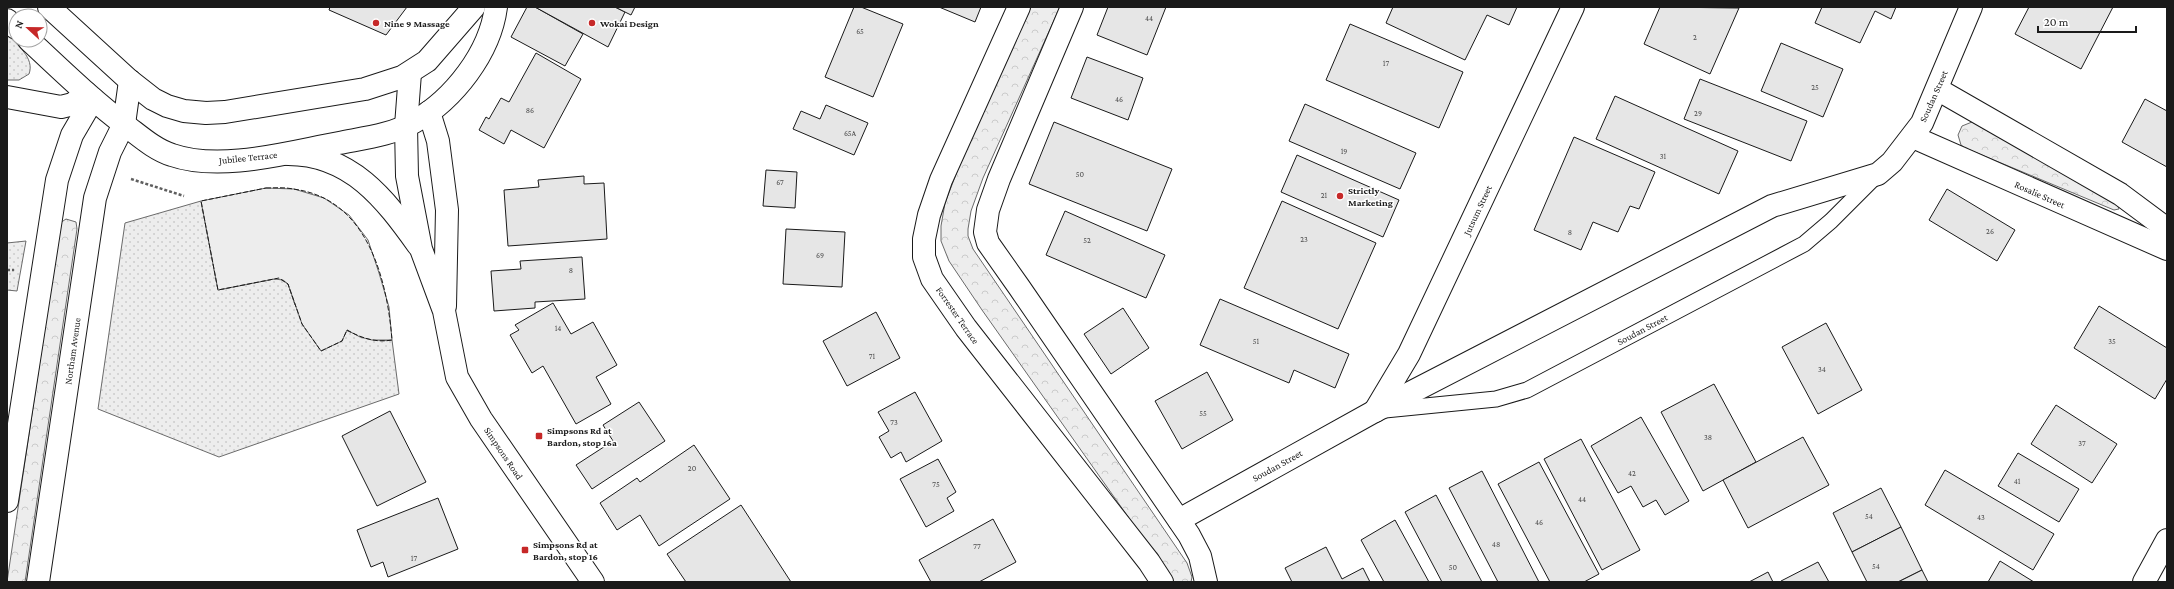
<svg xmlns="http://www.w3.org/2000/svg" width="2174" height="589" font-family="'Crimson Pro',serif">
<style>
.grass{fill:url(#grass-dots);stroke:#6a6a6a}
.forest{fill:url(#forest-crowns);stroke:#6a6a6a}
.built{fill:#ededed;stroke:#6a6a6a}
.building{fill:#e6e6e6;stroke:#1a1a1a}
.lines{fill:none;stroke-linecap:round;stroke-linejoin:round}
.service-casing{stroke:#1a1a1a;stroke-width:17}
.minor-casing{stroke:#1a1a1a;stroke-width:24}
.secondary-casing{stroke:#1a1a1a;stroke-width:24}
.trunk-casing{stroke:#1a1a1a;stroke-width:24}
.path{stroke:#5f5f5f;stroke-width:2.5;stroke-dasharray:3 2;stroke-linecap:butt}
.service{stroke:#fff;stroke-width:15}
.minor{stroke:#fff;stroke-width:22}
.secondary{stroke:#fff;stroke-width:22}
.trunk{stroke:#fff;stroke-width:22}
.fence{stroke:#1a1a1a;stroke-width:1;stroke-dasharray:5 2;stroke-linecap:butt}
.poi-dot{fill:#c62828;stroke:#fff;stroke-width:1.5}
.labels{text-anchor:middle;stroke-width:3;stroke-linejoin:round;paint-order:stroke}
.number-label{font-size:8px;fill:#4d4d4d}
.poi-label{font-size:10px;font-weight:bold;fill:#1a1a1a;stroke:#fff;text-anchor:start}
.street-label{font-size:10px;fill:#1a1a1a;stroke:#fff}
</style>
<defs>
<pattern id="grass-dots" width="8" height="8" patternUnits="userSpaceOnUse"><rect width="8" height="8" fill="#ededed"/><path d="M2 2h.1M6 6h.1" fill="none" stroke="#cbcbcb" stroke-width="1.8" stroke-linecap="round"/></pattern>
<pattern id="forest-crowns" width="20" height="18" patternUnits="userSpaceOnUse"><rect width="20" height="18" fill="#ededed"/><path d="M2 6a3 3 0 1 1 6 0M12 15a3 3 0 1 1 6 0" fill="none" stroke="#cbcbcb"/></pattern>
</defs>
<rect width="100%" height="100%" fill="#fff"/>
<g class="grass">
<path d="M7,34C17,45 35,58 29,74L19,80H7Z"/>
<path d="M201,201L218,290L279,278L288,284L295,305C320,317 365,345 392,340L399,394L219,457L98,409L125,223Z"/>
<path d="M26,241L17,291L7,290V243Z"/>
</g>
<g class="forest">
<path d="M1031,7H1060L983,178L971,211L968,229V236L973,249L1187,563L1192,577L1191,582H1174L1172,579L982,310L949,261L941,241V226L945,203L958,169Z"/>
<path d="M1972,122L2117,204L2119,209L2114,210L1965,148L1961,145L1958,135L1962,126Z"/>
<path d="M66,219L76,222L77,229L25,582H7L60,226V223Z"/>
</g>
<path class="built" d="M266,188L294,189L324,198L349,215L368,240L379,273L389,307L392,340H372L360,337L347,330L342,341L321,351L302,324L288,284L283,280L274,279L218,290L201,201Z"/>
<g class="building">
<path d="M330,7H407L386,35L329,10Z"/>
<path d="M527,7H535L583,34L565,66L511,37Z"/>
<path d="M535,7H615L625,12L608,47Z"/>
<path d="M615,7H635L631,15Z"/>
<path d="M854,7H861L903,24L873,97L825,77Z"/>
<path d="M939,7H981L975,22Z"/>
<path d="M1108,7H1166L1147,55L1097,35Z"/>
<path d="M1393,7H1517L1509,25L1487,15L1465,60L1386,23Z"/>
<path d="M1660,7L1739,8L1710,74L1644,44Z"/>
<path d="M1822,7H1896L1891,19L1875,11L1860,43L1815,23Z"/>
<path d="M2029,7H2113L2081,69L2015,34Z"/>
<path d="M1350,24L1463,72L1439,128L1326,80Z"/>
<path d="M1781,43L1843,69L1823,117L1761,91Z"/>
<path d="M536,53L581,79L544,148L511,130L504,144L479,130L486,117L489,119L501,98L509,102Z"/>
<path d="M1087,57L1143,78L1128,120L1071,98Z"/>
<path d="M1700,79L1807,121L1791,161L1684,119Z"/>
<path d="M1615,96L1738,151L1719,194L1596,139Z"/>
<path d="M2145,99L2167,111V167L2122,142Z"/>
<path d="M1305,104L1416,153L1400,189L1289,141Z"/>
<path d="M826,105L868,123L854,155L793,129L801,111L820,119Z"/>
<path d="M1054,122L1172,169L1147,231L1029,184Z"/>
<path d="M1574,137L1655,172L1639,209L1630,206L1618,232L1593,222L1581,250L1534,230Z"/>
<path d="M1297,155L1399,200L1383,237L1281,192Z"/>
<path d="M766,170L797,172L795,208L763,206Z"/>
<path d="M584,176V184L604,183L607,239L508,246L504,190L539,187L538,180Z"/>
<path d="M1947,189L2015,230L1997,261L1929,220Z"/>
<path d="M1282,201L1376,243L1338,329L1244,288Z"/>
<path d="M1065,211L1165,255L1146,298L1046,255Z"/>
<path d="M786,229L845,232L842,287L783,284Z"/>
<path d="M582,257L585,299L535,302V308L494,311L491,271L521,269L520,261Z"/>
<path d="M1220,299L1349,354L1335,388L1294,370L1289,383L1200,345Z"/>
<path d="M553,303L571,334L593,322L617,365L596,377L611,404L576,424L543,366L532,373L510,335L519,330L515,325Z"/>
<path d="M2099,306L2167,348V379L2155,399L2074,348Z"/>
<path d="M1123,308L1149,348L1111,374L1084,334Z"/>
<path d="M876,312L900,358L847,386L823,341Z"/>
<path d="M1826,323L1862,390L1818,414L1782,347Z"/>
<path d="M1207,372L1233,420L1182,449L1155,401Z"/>
<path d="M1714,384L1756,462L1703,491L1661,412Z"/>
<path d="M915,392L942,441L906,462L901,452L891,458L879,437L889,431L878,412Z"/>
<path d="M639,402L665,441L592,489L576,465L613,441L603,425Z"/>
<path d="M2056,405L2117,444L2092,483L2031,444Z"/>
<path d="M390,411L426,482L377,506L342,436Z"/>
<path d="M1641,417L1689,501L1665,515L1656,500L1643,507L1631,486L1618,493L1591,446Z"/>
<path d="M1803,437L1829,485L1748,528L1723,480Z"/>
<path d="M1581,439L1640,550L1602,570L1544,459Z"/>
<path d="M694,445L730,499L659,546L640,515L617,530L600,503L637,478L640,482Z"/>
<path d="M2018,453L2079,489L2059,522L1998,486Z"/>
<path d="M938,459L956,492L947,498L954,511L926,527L900,479Z"/>
<path d="M1539,462L1599,574L1584,582H1550L1498,484Z"/>
<path d="M1945,470L2054,534L2033,570L1925,505Z"/>
<path d="M1482,471L1539,582H1498L1449,488Z"/>
<path d="M1881,488L1901,527L1852,552L1833,513Z"/>
<path d="M1436,495L1482,582H1442L1405,512Z"/>
<path d="M438,498L458,549L388,577L383,562L371,567L357,530Z"/>
<path d="M741,505L791,582H686L667,554Z"/>
<path d="M993,519L1016,562L979,582H931L919,560Z"/>
<path d="M1395,520L1429,582H1384L1361,540Z"/>
<path d="M1901,527L1922,570L1898,582H1867L1852,552Z"/>
<path d="M1326,547L1342,579L1363,568L1370,582H1292L1285,568Z"/>
<path d="M2000,561L2034,582H1988Z"/>
<path d="M1818,562L1829,582H1781V581Z"/>
<path d="M1922,570L1928,582H1898Z"/>
<path d="M1768,572L1773,582H1749Z"/>
</g>
<g class="lines">
<g class="service-casing">
<path id="service" d="M1385,410L1496,399L1527,390L1804,244L1831,221L1876,176"/>
</g>
<g class="minor-casing">
<g id="minor">
<path d="M1019,7L941,180L929,215L924,239V257L932,279L966,328L1149,562L1162,582"/>
<path d="M1072,7L999,179L988,210L985,232L988,243L1019,287L1189,535L1200,556L1206,582"/>
<path d="M1937,89L2120,194L2167,229"/>
<path d="M1913,137L2167,249"/>
<path d="M1375,411L1409,354L1573,7"/>
<path d="M7,501L57,180L72,135L93,99"/>
<path d="M1179,520L1375,411L1772,206L1878,174L1892,162L1922,123L1971,7"/>
<path d="M38,582L95,198L110,152L124,124"/>
<path d="M2144,582L2167,540"/>
</g>
</g>
<g class="secondary-casing">
<g id="secondary">
<path d="M7,97L61,107L73,104L86,93"/>
<path d="M429,112L438,141L447,210L445,306"/>
<path d="M406,126L407,176L421,249L444,311L457,377L481,419L593,582"/>
<path d="M288,154C351,154 385,199 418,245"/>
</g>
</g>
<g class="trunk-casing">
<g id="trunk">
<path d="M49,7L130,81L153,99L167,106L184,111L206,113L225,112L365,89L402,77L427,61L474,7"/>
<path d="M7,20L16,28"/>
<path d="M29,40C61,70 93,101 129,128C142,138 156,150 172,155C221,172 289,152 339,143C364,138 392,135 414,122C454,99 490,53 496,7"/>
<path d="M124,124L130,81"/>
<path d="M406,126L410,73"/>
</g>
</g>
<g class="path">
<path d="M131,179L184,196"/>
<path d="M7,270H14"/>
</g>
<use href="#service" class="service"/>
<use href="#minor" class="minor"/>
<use href="#secondary" class="secondary"/>
<use href="#trunk" class="trunk"/>
<path class="fence" d="M266,188C275,188 284,187 293,189C367,198 387,278 392,340C376,343 361,338 347,330L342,341L321,351L302,324L288,284L279,278L274,279L218,290L201,201Z"/>
</g>
<g class="poi-dot">
<circle cx="376" cy="23" r="4"/>
<circle cx="592" cy="23" r="4"/>
<circle cx="1340" cy="196" r="4"/>
<rect x="535" y="432" width="8" height="8" rx="2"/>
<rect x="521" y="546" width="8" height="8" rx="2"/>
</g>
<g class="labels">
<g class="number-label">
<text x="1149" y="21">44</text>
<text x="860" y="34">65</text>
<text x="1695" y="40">2</text>
<text x="1386" y="66">17</text>
<text x="1815" y="90">25</text>
<text x="1119" y="102">46</text>
<text x="530" y="113">86</text>
<text x="1698" y="116">29</text>
<text x="850" y="136">65A</text>
<text x="1344" y="154">19</text>
<text x="1663" y="159">31</text>
<text x="1080" y="177">50</text>
<text x="780" y="185">67</text>
<text x="1324" y="198">21</text>
<text x="1990" y="234">26</text>
<text x="1570" y="235">8</text>
<text x="1304" y="242">23</text>
<text x="1087" y="243">52</text>
<text x="820" y="258">69</text>
<text x="571" y="273">8</text>
<text x="558" y="331">14</text>
<text x="1256" y="344">51</text>
<text x="2112" y="344">35</text>
<text x="872" y="359">71</text>
<text x="1822" y="372">34</text>
<text x="1203" y="416">55</text>
<text x="894" y="425">73</text>
<text x="1708" y="440">38</text>
<text x="2082" y="446">37</text>
<text x="692" y="471">20</text>
<text x="1632" y="476">42</text>
<text x="2017" y="484">41</text>
<text x="936" y="487">75</text>
<text x="1582" y="502">44</text>
<text x="1869" y="519">54</text>
<text x="1981" y="520">43</text>
<text x="1539" y="525">46</text>
<text x="1496" y="547">48</text>
<text x="977" y="549">77</text>
<text x="414" y="561">17</text>
<text x="1876" y="569">54</text>
<text x="1453" y="570">50</text>
</g>
<g class="poi-label">
<text x="384" y="27">Nine 9 Massage</text>
<text x="600" y="27">Wokai Design</text>
<text x="1348" y="194">Strictly<tspan x="1348" dy="12">Marketing</tspan></text>
<text x="547" y="434">Simpsons Rd at<tspan x="547" dy="12">Bardon, stop 16a</tspan></text>
<text x="533" y="548">Simpsons Rd at<tspan x="533" dy="12">Bardon, stop 16</tspan></text>
</g>
<g class="street-label">
<text transform="translate(1933 96) rotate(-66)" y="4">Soudan Street</text>
<text transform="translate(248 157) rotate(-6)" y="4">Jubilee Terrace</text>
<text transform="translate(2040 194) rotate(24)" y="4">Rosalie Street</text>
<text transform="translate(1477 210) rotate(-65)" y="4">Jutsum Street</text>
<text transform="translate(958 315) rotate(55)" y="4">Forrester Terrace</text>
<text transform="translate(1642 329) rotate(-28)" y="4">Soudan Street</text>
<text transform="translate(72 351) rotate(-82)" y="4">Northam Avenue</text>
<text transform="translate(504 453) rotate(56)" y="4">Simpsons Road</text>
<text transform="translate(1277 465) rotate(-29)" y="4">Soudan Street</text>
</g>
</g>
<rect width="2174" height="589" fill="none" stroke="#1a1a1a" stroke-width="16"/>
<g transform="translate(28 28) rotate(292)"><circle r="19" fill="#ffffff" stroke="#a3a3a3"/>
<path d="M0-3L7 15L0 10L-7 15Z" fill="#c62828"/>
<text y="-6" font-size="11" font-weight="bold" text-anchor="middle" fill="#1a1a1a">N</text>
</g>
<path d="M2038 26v6h98v-6" fill="none" stroke="#1a1a1a" stroke-width="2"/>
<text x="2044" y="26" font-size="12" fill="#1a1a1a" stroke="#ffffff" stroke-width="3" paint-order="stroke">20 m</text>
</svg>
